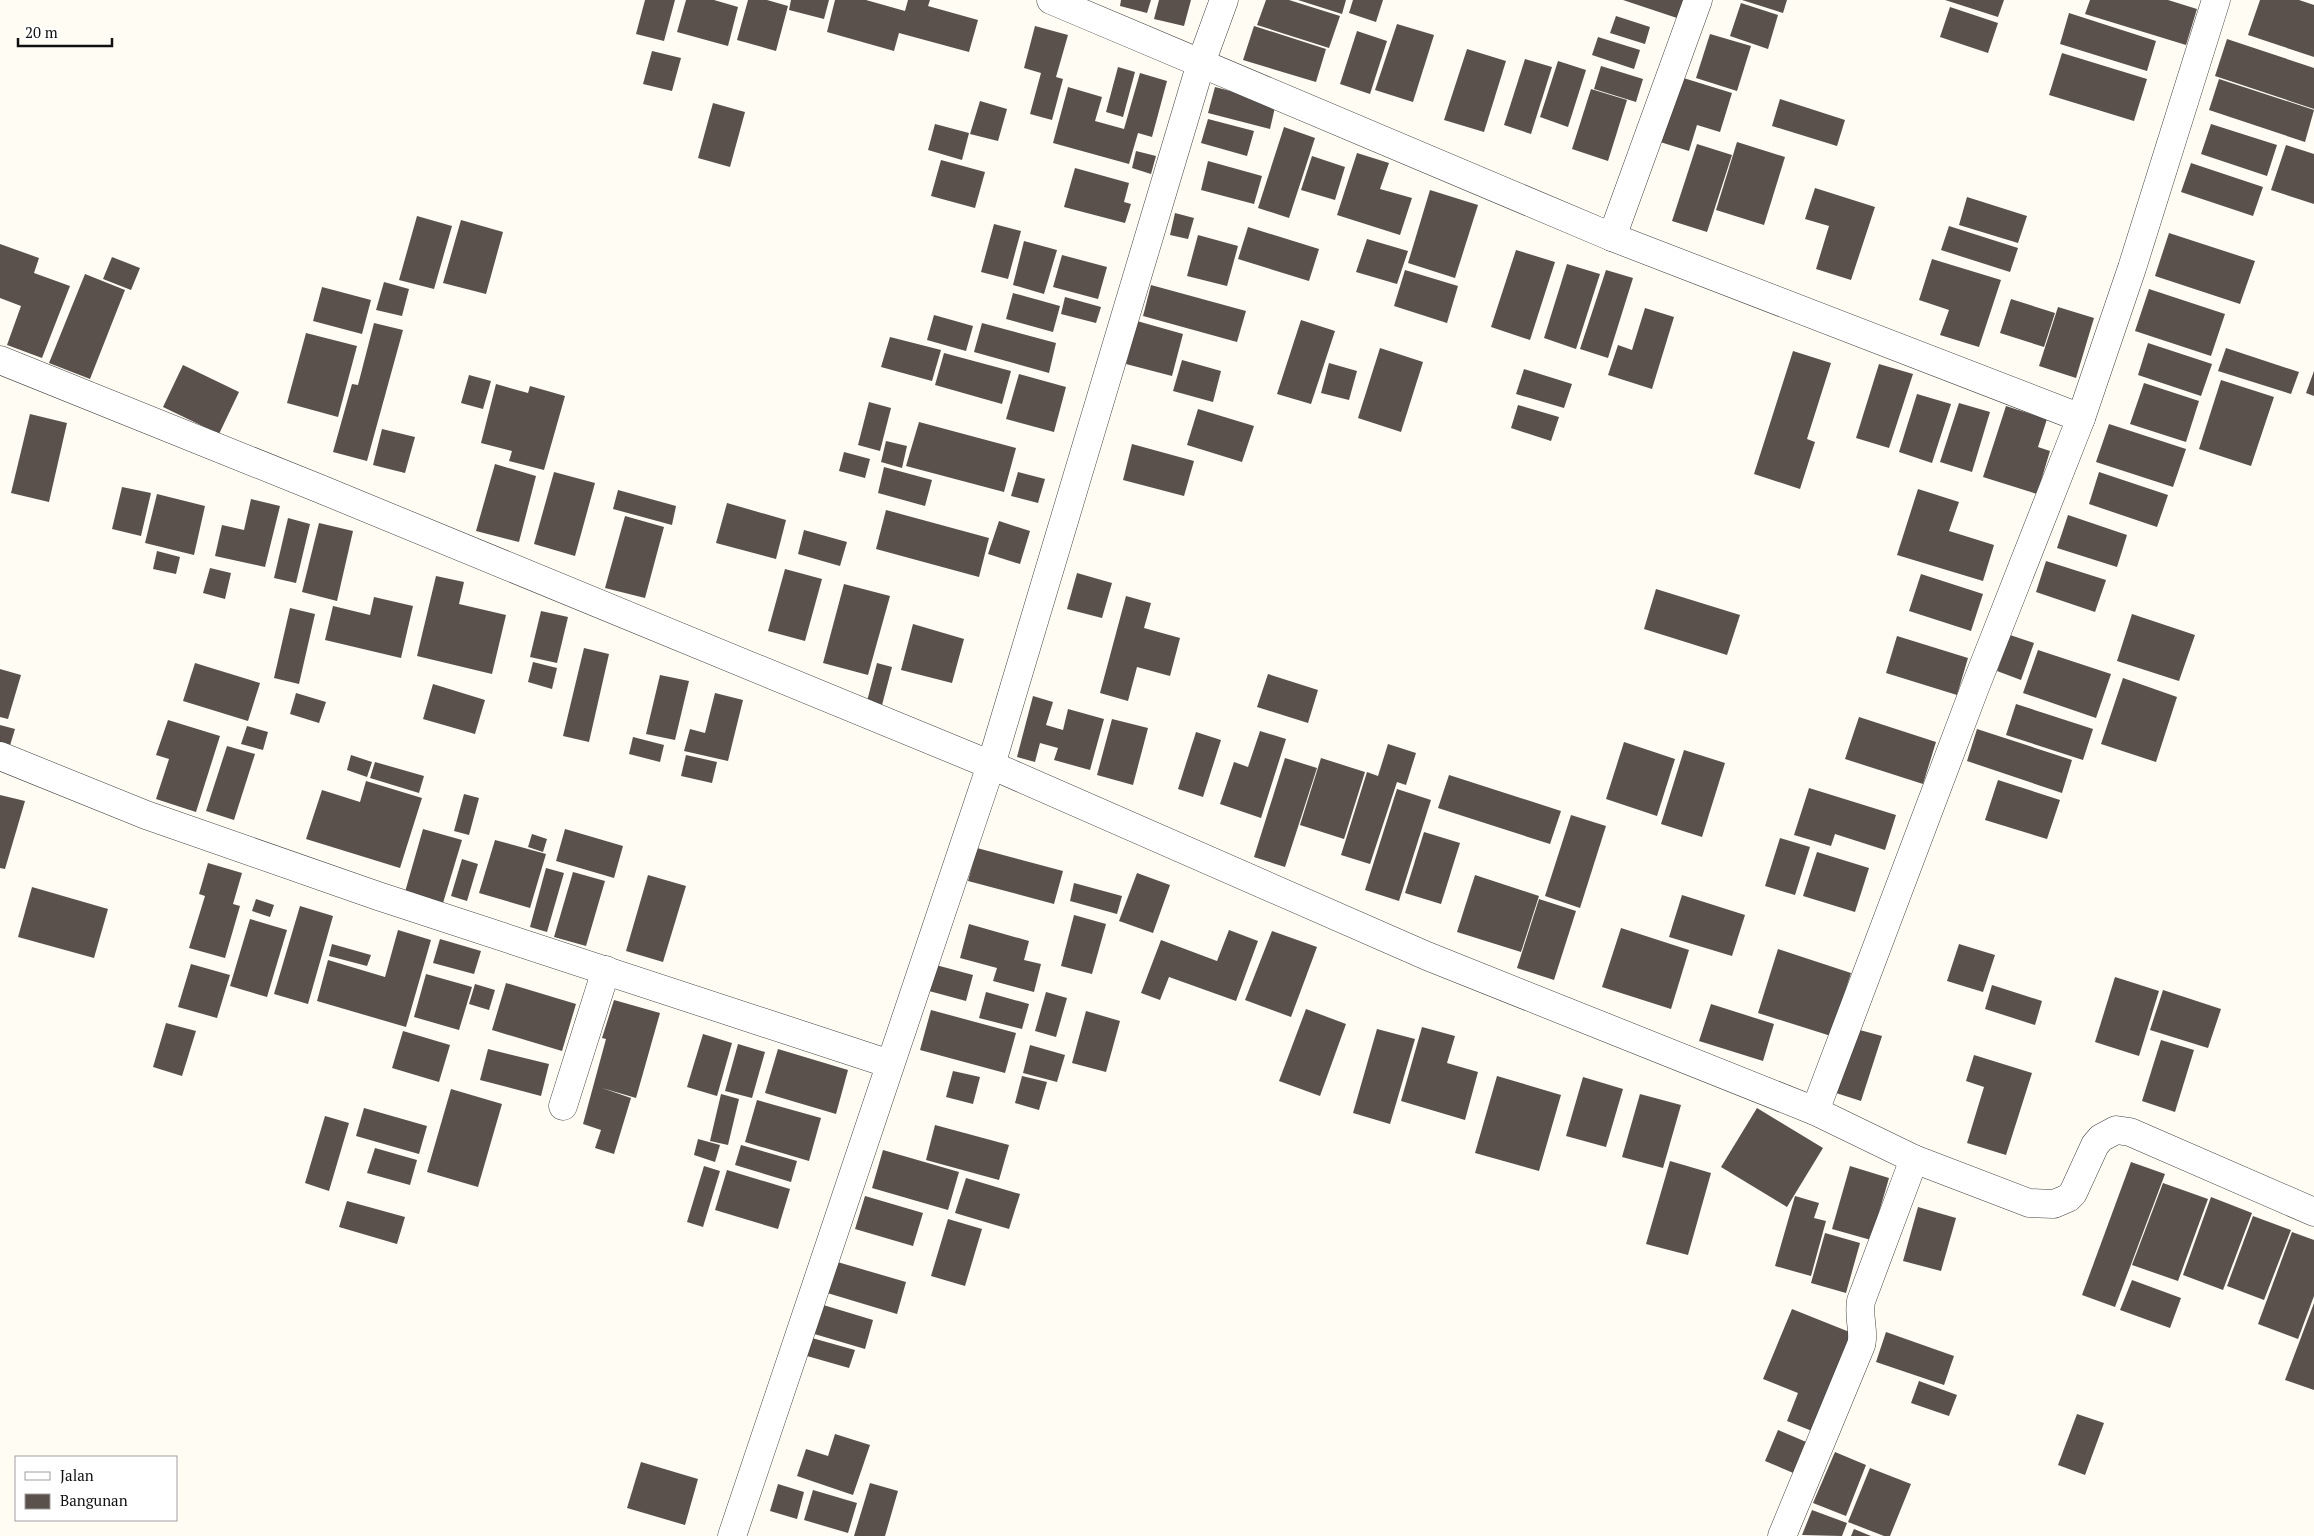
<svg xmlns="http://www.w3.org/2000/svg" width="2314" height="1536" font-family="'PT Serif',serif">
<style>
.building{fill:#5a514c}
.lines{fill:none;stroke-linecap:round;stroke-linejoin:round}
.minor-casing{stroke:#434343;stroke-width:29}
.minor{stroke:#fff;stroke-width:28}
</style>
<rect width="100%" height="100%" fill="#fffcf4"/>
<g class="building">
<path d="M645,0H675L664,41L636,34Z"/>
<path d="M686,0H714L738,7L728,46L677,32Z"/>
<path d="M748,0H767L788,6L776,51L737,40Z"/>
<path d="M791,0H829L824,19L789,10Z"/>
<path d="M835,0H866L905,11L908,0H930L928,6L978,20L969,52L899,33L894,51L827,32Z"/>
<path d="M1121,0H1151L1147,13L1120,6Z"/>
<path d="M1159,0H1191L1184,26L1154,19Z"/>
<path d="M1266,0H1289L1340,16L1329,48L1257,25Z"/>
<path d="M1298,0H1346L1342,14Z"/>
<path d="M1353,0H1383L1376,22L1349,13Z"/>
<path d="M1623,0H1693L1686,21Z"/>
<path d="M1742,0H1787L1783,13Z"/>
<path d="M1945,0H2004L1998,17Z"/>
<path d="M2090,0H2168L2197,9L2186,45L2085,14Z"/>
<path d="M2260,0H2299L2314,5V57L2248,35Z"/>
<path d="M1741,3L1778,15L1768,49L1730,36Z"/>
<path d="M1950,7L1998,23L1988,53L1940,37Z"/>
<path d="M2069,13L2156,41L2147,71L2060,44Z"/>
<path d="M1616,16L1650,27L1645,44L1610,33Z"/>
<path d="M1397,24L1434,35L1413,102L1375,90Z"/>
<path d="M1035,26L1068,35L1056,77L1063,79L1052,120L1030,114L1041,73L1024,68Z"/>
<path d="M1254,26L1326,49L1316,82L1243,60Z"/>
<path d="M1357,31L1387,41L1370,94L1340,84Z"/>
<path d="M1710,34L1751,46L1737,91L1696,78Z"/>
<path d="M1598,37L1640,50L1634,69L1592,55Z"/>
<path d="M2227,39L2314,68V109L2215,76Z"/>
<path d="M1467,49L1506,61L1484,132L1444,120Z"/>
<path d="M652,51L681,58L672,91L643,84Z"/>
<path d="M2062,53L2147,79L2134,121L2049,95Z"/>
<path d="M1525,59L1552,67L1531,134L1504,125Z"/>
<path d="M1558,61L1586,70L1568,127L1540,117Z"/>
<path d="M1601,66L1643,79L1636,102L1594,89Z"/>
<path d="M1118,67L1135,72L1123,117L1106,112Z"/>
<path d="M1140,73L1167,81L1152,137L1138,133L1129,164L1053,143L1068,87L1102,97L1095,121L1124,129Z"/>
<path d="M1677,76L1732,93L1720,132L1697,125L1689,151L1657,141Z"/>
<path d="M2219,79L2314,110L2305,142L2209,110Z"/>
<path d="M1215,87L1276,103L1270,129L1208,113Z"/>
<path d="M1591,89L1627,100L1608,161L1572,149Z"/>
<path d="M1780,99L1845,120L1837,146L1772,126Z"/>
<path d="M980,101L1007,109L998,141L970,134Z"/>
<path d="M713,103L745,112L730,167L698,158Z"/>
<path d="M1208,119L1254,131L1247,156L1201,143Z"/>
<path d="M935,124L969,133L962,160L928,150Z"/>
<path d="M2211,124L2277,145L2267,176L2201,154Z"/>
<path d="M1284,127L1315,138L1289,218L1258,208Z"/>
<path d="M1737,142L1785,157L1764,225L1716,210Z"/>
<path d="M1697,144L1732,155L1707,232L1672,221Z"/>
<path d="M2286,145L2314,154V204L2271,190Z"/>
<path d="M1136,151L1156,156L1151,174L1132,168Z"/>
<path d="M1357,153L1389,163L1380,189L1412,198L1400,235L1337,215Z"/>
<path d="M1312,156L1345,167L1335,200L1301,190Z"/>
<path d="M941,160L985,172L975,208L931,196Z"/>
<path d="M1208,161L1262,176L1254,204L1201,190Z"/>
<path d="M2191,163L2263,187L2253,216L2181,192Z"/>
<path d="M1075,168L1129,183L1124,202L1131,204L1125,223L1064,207Z"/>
<path d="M1815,188L1875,207L1851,280L1816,269L1829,226L1805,219Z"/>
<path d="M1430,190L1478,205L1455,278L1408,263Z"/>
<path d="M1967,197L2027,216L2018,243L1959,225Z"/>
<path d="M1175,213L1194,218L1188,239L1170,235Z"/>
<path d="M417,216L452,226L434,289L399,280Z"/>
<path d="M461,220L503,232L486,294L443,283Z"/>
<path d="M994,224L1021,231L1008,279L981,272Z"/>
<path d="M1949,226L2018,248L2010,272L1941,250Z"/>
<path d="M1248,227L1319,249L1309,281L1238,259Z"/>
<path d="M2169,233L2255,261L2240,304L2155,276Z"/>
<path d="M1198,235L1238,246L1227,286L1187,276Z"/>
<path d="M1367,239L1408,251L1397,284L1356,272Z"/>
<path d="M1024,241L1057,250L1044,294L1013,285Z"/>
<path d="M0,244L39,258L34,273L70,286L42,358L7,345L21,306L0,298Z"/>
<path d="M1516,250L1555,262L1530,340L1491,327Z"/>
<path d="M1062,255L1107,267L1098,299L1053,287Z"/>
<path d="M112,257L140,268L131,290L103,279Z"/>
<path d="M1932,259L2001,280L1979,347L1940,335L1949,310L1919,300Z"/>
<path d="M1567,264L1600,274L1576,349L1544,338Z"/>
<path d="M1405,270L1458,286L1447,323L1394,306Z"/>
<path d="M1606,270L1633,278L1608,358L1580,349Z"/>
<path d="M85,274L125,290L90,379L49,363Z"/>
<path d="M384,282L409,289L402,316L376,310Z"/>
<path d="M1151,285L1246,311L1237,342L1143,316Z"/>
<path d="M322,287L371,300L362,334L313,321Z"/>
<path d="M2149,289L2225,314L2211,356L2135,331Z"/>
<path d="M1013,293L1060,306L1053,332L1006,319Z"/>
<path d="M1065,297L1101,307L1096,323L1061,314Z"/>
<path d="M2011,299L2055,313L2044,347L2000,333Z"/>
<path d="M2058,307L2094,318L2076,378L2039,366Z"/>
<path d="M1645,308L1674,317L1652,389L1608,375L1618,345L1632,350Z"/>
<path d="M934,315L973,326L966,351L927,340Z"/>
<path d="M1301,320L1335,331L1311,404L1277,394Z"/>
<path d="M1137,321L1183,334L1172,376L1126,364Z"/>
<path d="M374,323L403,330L367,461L333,452L352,384L358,385Z"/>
<path d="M982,323L1056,343L1049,373L974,352Z"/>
<path d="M306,333L357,346L338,417L287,403Z"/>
<path d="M890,337L941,350L932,381L881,367Z"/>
<path d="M2148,343L2212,364L2201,396L2138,375Z"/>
<path d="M1380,348L1423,362L1401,432L1358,418Z"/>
<path d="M2226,348L2299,372L2291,394L2218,371Z"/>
<path d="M1793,351L1831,363L1807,439L1815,442L1800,489L1754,474Z"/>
<path d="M944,353L1011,371L1002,404L935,385Z"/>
<path d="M1182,360L1221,371L1213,402L1173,391Z"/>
<path d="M1329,363L1357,371L1349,400L1321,393Z"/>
<path d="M1879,364L1913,374L1889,448L1856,438Z"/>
<path d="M183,365L239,392L219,434L163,407Z"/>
<path d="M1524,369L1572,384L1564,408L1516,394Z"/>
<path d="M2314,371V396L2306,393Z"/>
<path d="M1019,374L1066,387L1054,432L1006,419Z"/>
<path d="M469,375L491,381L483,409L461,403Z"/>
<path d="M2221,380L2274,397L2251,466L2199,449Z"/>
<path d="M2144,383L2199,401L2186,442L2130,424Z"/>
<path d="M496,384L528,393L530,386L565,396L544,470L509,461L512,451L481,443Z"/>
<path d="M1917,394L1951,404L1932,463L1899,452Z"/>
<path d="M869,402L891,408L880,451L858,445Z"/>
<path d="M1959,403L1990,412L1972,472L1940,462Z"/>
<path d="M1518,405L1559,417L1551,441L1511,428Z"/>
<path d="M2006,406L2047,419L2038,447L2050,451L2037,494L1983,477Z"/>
<path d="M1198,409L1254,426L1242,462L1187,445Z"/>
<path d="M30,414L67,423L49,502L11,493Z"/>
<path d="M919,422L1016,448L1004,492L906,466Z"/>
<path d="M2109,424L2186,449L2173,487L2096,462Z"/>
<path d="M382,429L415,437L405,473L373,465Z"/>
<path d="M886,441L907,446L902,468L881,462Z"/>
<path d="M1132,444L1194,461L1184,496L1123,480Z"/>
<path d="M844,452L870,459L865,478L839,471Z"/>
<path d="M495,464L536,476L519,542L476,531Z"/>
<path d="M884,467L932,480L925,506L878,493Z"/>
<path d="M554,472L595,483L575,556L534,544Z"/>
<path d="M1018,472L1045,479L1038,503L1011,496Z"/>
<path d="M2099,472L2168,495L2157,527L2089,504Z"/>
<path d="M122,487L151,493L141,536L112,529Z"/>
<path d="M1918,489L1959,502L1949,531L1994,545L1983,581L1897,555Z"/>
<path d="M618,490L676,506L672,525L613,509Z"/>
<path d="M157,494L205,506L194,555L145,543Z"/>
<path d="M251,499L280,506L265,567L215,556L222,525L244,530Z"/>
<path d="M727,503L786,520L776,559L716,543Z"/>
<path d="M886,510L989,538L979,577L876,549Z"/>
<path d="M2068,515L2127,535L2117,567L2057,548Z"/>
<path d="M625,516L664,527L645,598L605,588Z"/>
<path d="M288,518L310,524L296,583L274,578Z"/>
<path d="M999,521L1030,531L1020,564L988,554Z"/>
<path d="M319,523L353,531L337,601L302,592Z"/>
<path d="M804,530L847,542L840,566L798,554Z"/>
<path d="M157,551L180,557L176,574L153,569Z"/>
<path d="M2046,561L2106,580L2095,612L2036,592Z"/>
<path d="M210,568L231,573L225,599L203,593Z"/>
<path d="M785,569L822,579L805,641L768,631Z"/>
<path d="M1077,573L1112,583L1102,618L1067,609Z"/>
<path d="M1921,574L1983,594L1971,631L1909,611Z"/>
<path d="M436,576L464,582L459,604L506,615L492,674L417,656Z"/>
<path d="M844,584L890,596L868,675L823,663Z"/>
<path d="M1656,589L1740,615L1727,655L1644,629Z"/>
<path d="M1126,596L1151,603L1144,628L1180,638L1170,676L1137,667L1128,701L1100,693Z"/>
<path d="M374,597L413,606L401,658L325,640L333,606L370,615Z"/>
<path d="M290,608L315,614L299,684L274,678Z"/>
<path d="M541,611L568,617L557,663L530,657Z"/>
<path d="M2132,614L2195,635L2179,681L2117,661Z"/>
<path d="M913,624L964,639L952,683L901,670Z"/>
<path d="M2010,635L2034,643L2021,680L1997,671Z"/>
<path d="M1897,636L1968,658L1957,695L1886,673Z"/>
<path d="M584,648L609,654L589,742L563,736Z"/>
<path d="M2038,650L2111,674L2096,718L2023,693Z"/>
<path d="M533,662L557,668L552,689L528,682Z"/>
<path d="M195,663L260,683L248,721L183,701Z"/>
<path d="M877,663L892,667L881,709L866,705Z"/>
<path d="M0,669L21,675L8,719L0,717Z"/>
<path d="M1268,674L1318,690L1308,723L1257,707Z"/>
<path d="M660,675L689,681L675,740L646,734Z"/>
<path d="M2123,678L2177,697L2156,762L2101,744Z"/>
<path d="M433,684L485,700L475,734L423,719Z"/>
<path d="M296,693L326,702L319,723L290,714Z"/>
<path d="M715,693L743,700L728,761L684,751L690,729L705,733Z"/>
<path d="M1033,696L1053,702L1046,725L1063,730L1068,709L1104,719L1090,770L1054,760L1058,748L1040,743L1035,762L1017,757Z"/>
<path d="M2016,704L2093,729L2083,760L2006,735Z"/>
<path d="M1859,717L1936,742L1923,784L1845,759Z"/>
<path d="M1112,719L1148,728L1133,785L1097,775Z"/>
<path d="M168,720L220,736L196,812L156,799L169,759L156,755Z"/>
<path d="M0,725L15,729L8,752L0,750Z"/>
<path d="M247,726L268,732L263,750L241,744Z"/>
<path d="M1977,729L2072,760L2062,793L1967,761Z"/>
<path d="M1260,731L1286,739L1261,818L1220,804L1234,762L1248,767Z"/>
<path d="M1196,732L1221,740L1203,797L1178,789Z"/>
<path d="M633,737L664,745L660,762L629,754Z"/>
<path d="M1624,742L1675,759L1657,816L1606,799Z"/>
<path d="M1388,744L1416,753L1406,785L1397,782L1370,864L1341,855L1367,772L1378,776Z"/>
<path d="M227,746L255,754L234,820L206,811Z"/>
<path d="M1684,750L1725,763L1702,837L1661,824Z"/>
<path d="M351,755L372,762L367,777L347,770Z"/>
<path d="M686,755L717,762L712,783L681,776Z"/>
<path d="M1285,758L1317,768L1285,867L1254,857Z"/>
<path d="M1321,758L1365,772L1344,839L1300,825Z"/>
<path d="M375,762L424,776L419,793L370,778Z"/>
<path d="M1449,775L1561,811L1550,844L1438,808Z"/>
<path d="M1998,780L2060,800L2047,839L1985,820Z"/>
<path d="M366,781L422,798L400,868L306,839L322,790L360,802Z"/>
<path d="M1809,788L1896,815L1885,850L1835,834L1831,846L1794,835Z"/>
<path d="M1397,789L1431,800L1399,901L1365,890Z"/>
<path d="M464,794L479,798L469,835L454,831Z"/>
<path d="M0,795L25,801L5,869L0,868Z"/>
<path d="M1571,815L1606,826L1580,908L1545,896Z"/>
<path d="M423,829L462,840L443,903L405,892Z"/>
<path d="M565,829L623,846L614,878L556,861Z"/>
<path d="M1424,832L1460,843L1441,904L1405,893Z"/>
<path d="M532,834L547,839L543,852L528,847Z"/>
<path d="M1780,838L1810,847L1795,895L1765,886Z"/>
<path d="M495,840L546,854L530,908L479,893Z"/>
<path d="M977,848L1063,871L1054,904L968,881Z"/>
<path d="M1817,852L1869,868L1855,912L1803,896Z"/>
<path d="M462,859L478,864L467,901L451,896Z"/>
<path d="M208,863L242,873L233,904L240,906L225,958L189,948L205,896L199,894Z"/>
<path d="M546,868L564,873L547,932L530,927Z"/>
<path d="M573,872L605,881L586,946L554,937Z"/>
<path d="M1137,873L1170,885L1153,933L1119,921Z"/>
<path d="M648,875L686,886L663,962L626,951Z"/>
<path d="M1475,875L1539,896L1521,952L1457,932Z"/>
<path d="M1074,883L1122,896L1117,914L1070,901Z"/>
<path d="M32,887L108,909L94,958L18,937Z"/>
<path d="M1682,895L1745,915L1732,956L1669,937Z"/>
<path d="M256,899L274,905L270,917L252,911Z"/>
<path d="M1539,899L1576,911L1554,980L1517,968Z"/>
<path d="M300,906L333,916L308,1004L274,994Z"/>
<path d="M1074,915L1106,924L1092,974L1061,966Z"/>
<path d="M250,919L287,930L267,997L230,986Z"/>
<path d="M969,924L1029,941L1024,960L1041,964L1034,992L993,981L997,968L960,958Z"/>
<path d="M1621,928L1689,950L1671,1009L1602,987Z"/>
<path d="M398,930L431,940L406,1027L317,1001L328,960L385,977Z"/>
<path d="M1229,930L1258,941L1236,1001L1169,977L1160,1000L1141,993L1161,940L1217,961Z"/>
<path d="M1272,931L1317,947L1291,1017L1245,1000Z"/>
<path d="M440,939L481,951L474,974L433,963Z"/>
<path d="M332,944L371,955L367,966L329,956Z"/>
<path d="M1959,944L1995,955L1983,992L1947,981Z"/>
<path d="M1778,949L1851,973L1831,1036L1758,1013Z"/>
<path d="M191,964L230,975L217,1018L178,1007Z"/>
<path d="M936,965L973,975L966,1001L929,991Z"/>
<path d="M426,974L472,987L459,1030L414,1017Z"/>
<path d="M2115,977L2159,991L2139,1056L2095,1042Z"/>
<path d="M506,983L576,1004L562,1051L492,1030Z"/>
<path d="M475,984L495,990L489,1010L469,1004Z"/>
<path d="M1992,985L2042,1001L2035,1025L1985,1009Z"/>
<path d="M2163,990L2221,1009L2208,1048L2150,1030Z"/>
<path d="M986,992L1029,1004L1022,1029L979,1018Z"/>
<path d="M1046,992L1067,998L1056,1037L1035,1031Z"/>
<path d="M614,1000L660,1013L636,1098L602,1088L631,1098L614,1154L595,1148L601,1130L583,1124L606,1039L602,1038Z"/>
<path d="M1711,1004L1774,1024L1763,1061L1699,1041Z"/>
<path d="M1306,1009L1346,1024L1320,1096L1279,1081Z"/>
<path d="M931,1010L1016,1033L1005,1073L920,1050Z"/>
<path d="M1086,1011L1120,1021L1106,1072L1072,1063Z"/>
<path d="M166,1023L196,1031L182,1076L153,1067Z"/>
<path d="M1422,1027L1455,1036L1447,1063L1478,1072L1465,1120L1401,1101Z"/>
<path d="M1377,1029L1415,1039L1390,1124L1353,1113Z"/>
<path d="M1856,1029L1882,1036L1861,1101L1836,1093Z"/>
<path d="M403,1031L450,1045L439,1082L392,1068Z"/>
<path d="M703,1034L732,1043L717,1096L687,1087Z"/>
<path d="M2161,1040L2194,1050L2175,1112L2142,1101Z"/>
<path d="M738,1044L765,1052L752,1098L725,1091Z"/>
<path d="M1030,1045L1065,1055L1057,1082L1023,1073Z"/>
<path d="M488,1049L549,1064L541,1096L480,1080Z"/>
<path d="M778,1049L848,1070L836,1114L765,1093Z"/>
<path d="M1974,1055L2032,1073L2006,1155L1967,1143L1984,1087L1966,1081Z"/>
<path d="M953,1071L980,1077L973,1104L946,1097Z"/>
<path d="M1022,1076L1047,1082L1039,1110L1015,1103Z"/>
<path d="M1497,1076L1561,1095L1539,1171L1475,1153Z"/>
<path d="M1583,1077L1623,1089L1606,1147L1566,1136Z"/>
<path d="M451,1089L502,1104L478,1187L427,1172Z"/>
<path d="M721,1094L739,1099L728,1145L710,1141Z"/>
<path d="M1640,1094L1681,1105L1663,1168L1622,1157Z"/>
<path d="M757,1100L821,1118L809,1161L745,1142Z"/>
<path d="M364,1108L427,1126L419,1154L356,1136Z"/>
<path d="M1757,1108L1823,1148L1787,1207L1721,1167Z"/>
<path d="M325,1116L349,1123L329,1191L305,1183Z"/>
<path d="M935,1125L1009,1145L999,1180L926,1160Z"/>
<path d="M698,1139L720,1145L715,1162L694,1155Z"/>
<path d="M741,1145L797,1161L791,1182L735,1165Z"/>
<path d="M375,1148L417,1160L410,1185L367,1173Z"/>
<path d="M883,1150L959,1172L948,1210L872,1188Z"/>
<path d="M1670,1161L1711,1173L1688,1255L1646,1244Z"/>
<path d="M2131,1162L2165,1174L2115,1307L2082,1295Z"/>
<path d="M704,1166L720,1171L703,1227L687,1222Z"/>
<path d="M1850,1166L1889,1178L1871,1240L1832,1229Z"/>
<path d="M727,1170L790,1189L778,1229L715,1210Z"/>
<path d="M966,1178L1020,1194L1009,1229L955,1213Z"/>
<path d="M2163,1183L2208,1199L2178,1281L2132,1265Z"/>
<path d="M865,1196L923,1213L913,1246L855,1229Z"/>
<path d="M1795,1196L1819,1203L1814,1218L1826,1221L1811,1276L1775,1266Z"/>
<path d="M2211,1197L2252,1213L2223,1290L2183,1275Z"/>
<path d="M347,1201L405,1217L397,1244L339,1227Z"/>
<path d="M1918,1207L1956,1218L1941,1271L1903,1261Z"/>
<path d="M2253,1216L2291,1230L2264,1300L2227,1286Z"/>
<path d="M948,1219L982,1229L965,1286L931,1276Z"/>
<path d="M2292,1232L2314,1240V1296L2298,1339L2258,1324Z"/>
<path d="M1825,1233L1860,1243L1846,1293L1811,1283Z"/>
<path d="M834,1261L906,1282L897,1314L824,1292Z"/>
<path d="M2132,1280L2181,1298L2170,1328L2120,1310Z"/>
<path d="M2314,1303V1390L2285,1380Z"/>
<path d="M820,1304L873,1320L865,1349L811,1333Z"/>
<path d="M1792,1309L1857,1335L1817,1433L1787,1421L1798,1393L1763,1379Z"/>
<path d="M1886,1332L1954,1356L1944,1385L1876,1362Z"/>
<path d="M812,1338L855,1350L849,1368L807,1356Z"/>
<path d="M1919,1381L1957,1395L1949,1416L1911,1403Z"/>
<path d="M2077,1414L2104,1423L2085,1475L2058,1465Z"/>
<path d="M1778,1430L1811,1444L1798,1475L1765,1461Z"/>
<path d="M835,1434L870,1445L853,1495L797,1476L806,1449L828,1456Z"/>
<path d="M1835,1452L1866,1465L1846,1516L1813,1503Z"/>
<path d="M641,1462L698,1479L685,1525L627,1508Z"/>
<path d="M1870,1468L1911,1484L1890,1536H1884L1848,1522Z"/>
<path d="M870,1483L898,1491L885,1536H854Z"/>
<path d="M778,1484L804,1492L797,1519L770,1511Z"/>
<path d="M813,1490L857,1503L848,1533L804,1520Z"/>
<path d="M1812,1510L1847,1523L1842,1536L1802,1535Z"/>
<path d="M1854,1529L1871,1536H1851Z"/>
</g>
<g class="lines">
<g class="minor-casing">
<g id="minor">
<path d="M1051,0L1612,237L2081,418"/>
<path d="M1612,237L1698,0"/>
<path d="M0,360L318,488L991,765L1427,956L1815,1111L1914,1159L2029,1203L2054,1204L2068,1198L2073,1193L2095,1145L2101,1138L2116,1130L2130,1132L2314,1212"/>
<path d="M0,756L146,815L378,896L890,1064"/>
<path d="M563,1106L606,970"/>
<path d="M1815,1111L1974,690L2081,418L2132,268L2216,0"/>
<path d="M732,1536L991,765L1201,63L1224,0"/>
<path d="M1782,1536L1861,1345C1865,1333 1858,1318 1861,1301L1914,1159"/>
</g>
</g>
<use href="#minor" class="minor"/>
</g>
<rect x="15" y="1456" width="162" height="65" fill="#ffffff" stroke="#9f9f9f"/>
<rect x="25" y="1472" width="25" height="8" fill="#ffffff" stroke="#9f9f9f"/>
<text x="60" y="1481" font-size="15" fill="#101010">Jalan</text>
<rect x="25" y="1494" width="25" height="15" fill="#5a514c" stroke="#9f9f9f"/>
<text x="60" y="1506" font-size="15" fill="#101010">Bangunan</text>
<path d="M18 38v8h94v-8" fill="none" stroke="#101010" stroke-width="2.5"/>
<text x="25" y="38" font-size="15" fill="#101010" stroke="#ffffff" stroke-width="4" paint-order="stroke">20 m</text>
</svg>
